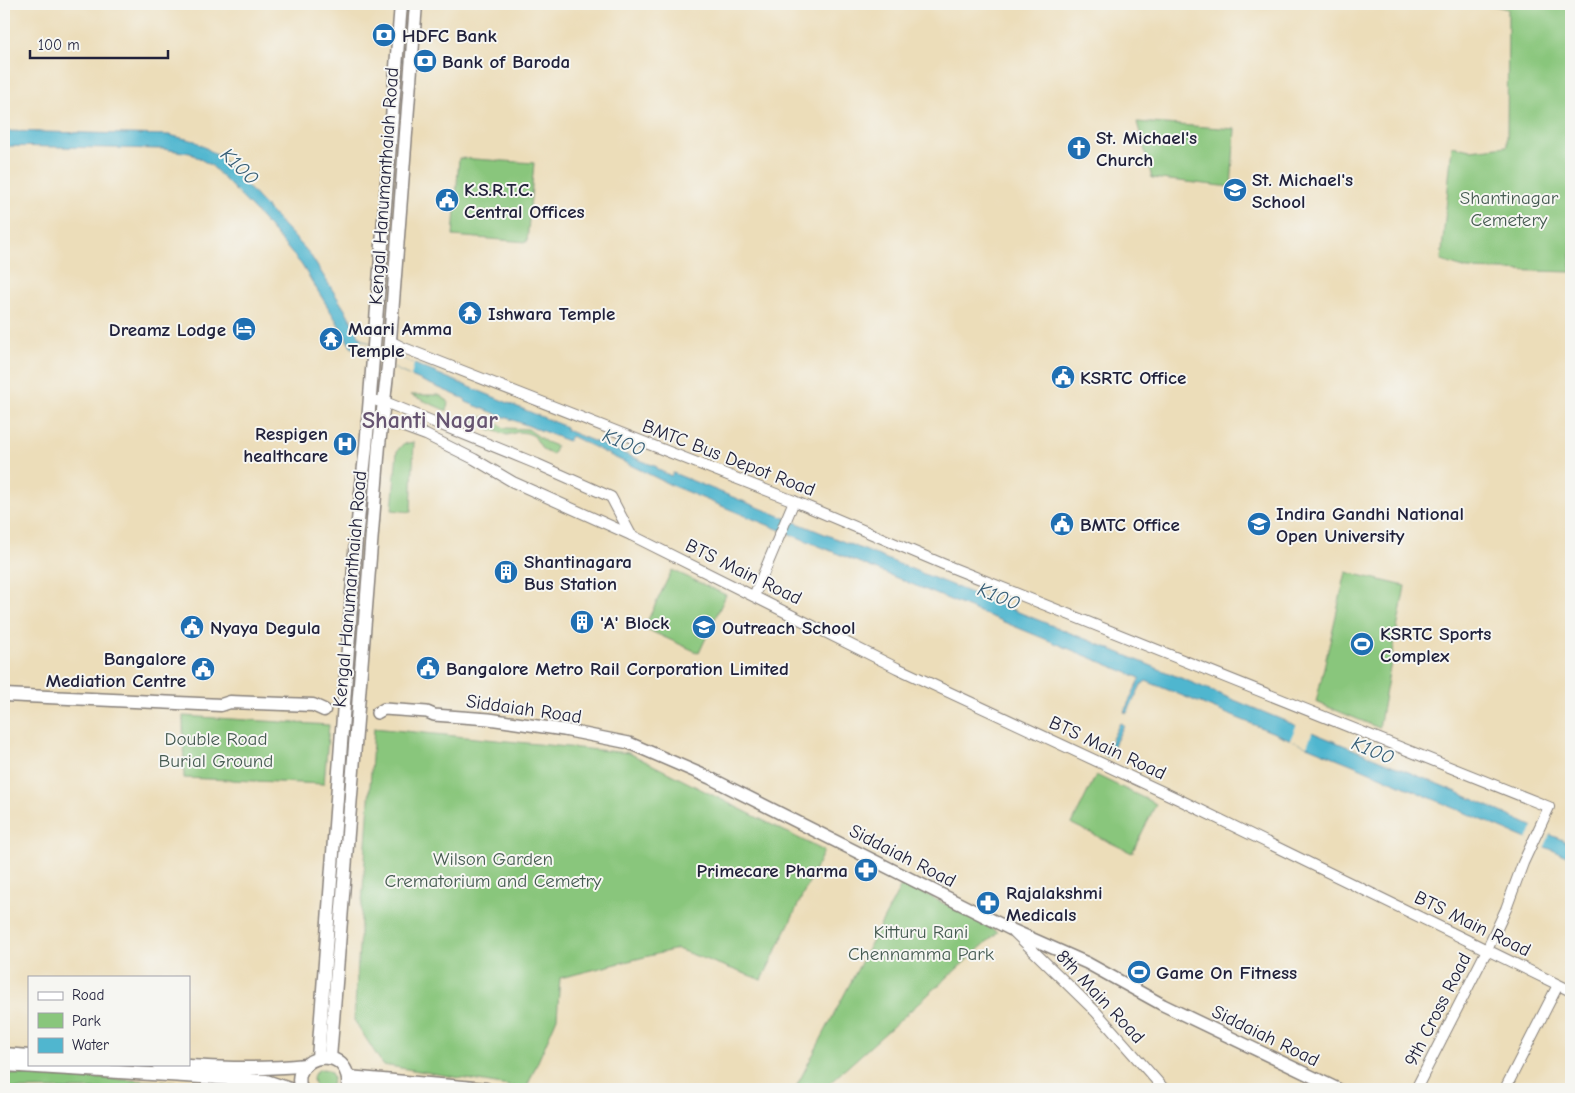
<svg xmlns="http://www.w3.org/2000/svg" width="1575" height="1093" font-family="'Comic Neue',sans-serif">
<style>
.green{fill:#89c67c;stroke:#56745c}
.water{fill:#50b6cf;stroke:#396c85}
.pier{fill:#ecddb9}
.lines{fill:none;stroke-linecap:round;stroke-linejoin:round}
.tertiary-casing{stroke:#87807a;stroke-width:12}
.secondary-casing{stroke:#87807a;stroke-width:14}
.primary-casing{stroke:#87807a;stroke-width:15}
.tertiary{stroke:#fff;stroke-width:10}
.secondary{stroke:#fff;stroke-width:11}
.primary{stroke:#fff;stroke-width:12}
.labels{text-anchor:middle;stroke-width:4;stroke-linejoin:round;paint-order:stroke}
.poi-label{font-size:19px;font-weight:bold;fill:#22223b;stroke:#f6f6f2;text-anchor:start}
.street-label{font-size:19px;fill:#22223b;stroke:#f6f6f2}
.park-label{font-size:19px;fill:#465b52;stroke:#f6f6f2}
.water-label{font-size:20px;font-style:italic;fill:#345d76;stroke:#f6f6f2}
.district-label{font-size:24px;font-weight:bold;fill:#665471;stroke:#f6f6f2}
</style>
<rect width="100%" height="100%" fill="#f6f6f2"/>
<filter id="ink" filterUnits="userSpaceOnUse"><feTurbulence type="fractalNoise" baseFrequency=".02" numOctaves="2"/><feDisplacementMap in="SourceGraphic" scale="10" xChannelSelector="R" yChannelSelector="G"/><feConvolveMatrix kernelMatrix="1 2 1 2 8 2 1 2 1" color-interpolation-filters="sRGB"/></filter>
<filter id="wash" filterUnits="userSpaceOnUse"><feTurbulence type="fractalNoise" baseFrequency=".0096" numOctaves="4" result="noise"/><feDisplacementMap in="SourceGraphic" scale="20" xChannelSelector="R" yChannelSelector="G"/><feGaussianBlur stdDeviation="1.12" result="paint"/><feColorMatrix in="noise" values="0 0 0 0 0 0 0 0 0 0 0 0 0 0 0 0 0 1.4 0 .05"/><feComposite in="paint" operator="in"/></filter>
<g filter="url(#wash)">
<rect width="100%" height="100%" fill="#ecddb9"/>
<g class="green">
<path d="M1487,4H1571V272L1467,269L1441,261L1452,146L1470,150L1507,146L1508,9Z"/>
<path d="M1137,122L1235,129L1231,187L1152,178Z"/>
<path d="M459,158L534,163L527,242L453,236Z"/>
<path d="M411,395H439L448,401L447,411Z"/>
<path d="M488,416L504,428L528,429L546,442L556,446L553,455L543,450L534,436L527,433L518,432L507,435L489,429L490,427L469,420Z"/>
<path d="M414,442L411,512L392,510L397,451L403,444Z"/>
<path d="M672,570L726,595L699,653L644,628Z"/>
<path d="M1346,572L1405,586L1379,728L1316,702Z"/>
<path d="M183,716L329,725L324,784L184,778Z"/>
<path d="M374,728L629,753L824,851L762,980L677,949L560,978L557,1018L526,1089L383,1065L354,1020Z"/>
<path d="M1096,775L1156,804L1132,853L1072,824Z"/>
<path d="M903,882L998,932L823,1089H795Z"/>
<circle cx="323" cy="1079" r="10"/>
<path d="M4,1073L258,1087L265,1089H4Z"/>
</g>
<g class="water">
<path d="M4,131L169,135L195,141L220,157L309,253L347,313L361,339L407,361L566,427V430L571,432L657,467V469L671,476L673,473L1125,655L1457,792L1571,844V858L1356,766L1146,681L1141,685L1127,713L1124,712L1140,678L673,486L571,436L568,441C534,427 500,416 466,402L465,399L404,373L351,347L336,320L301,264L257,213L212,166L190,153L163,149L4,146Z"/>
<path d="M1120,723L1124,725L1108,757L1104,755Z"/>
</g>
<g class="pier">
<path d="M362,340L414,364L411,376L353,349Z"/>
<path d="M1297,724L1313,730L1307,746L1290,740Z"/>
<path d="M1534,824L1551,833L1544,848L1527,840Z"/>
</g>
</g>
<g filter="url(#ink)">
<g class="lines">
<g class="tertiary-casing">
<g id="tertiary">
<path d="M390,341L404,348L794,501L943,564L1549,807L1523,863L1506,909L1487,950L1416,1089"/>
<path d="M377,401L385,402L537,464L611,497L631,535"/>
<path d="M368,421L396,424L426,435L474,459L513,482L631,535L897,668L1178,799L1571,991"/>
<path d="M754,596L794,501"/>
<path d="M1015,933L1096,1012L1164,1089"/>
<path d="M1505,1089L1558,985"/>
</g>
</g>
<g class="secondary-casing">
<path id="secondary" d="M377,713L384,709L427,712L434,715L489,719L564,730L629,743L710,778L1010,929L1087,963L1163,1005L1338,1089"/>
</g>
<g class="primary-casing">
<g id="primary">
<path d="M4,695L221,705L230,702L313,705L324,710"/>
<path d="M4,1054L29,1056"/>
<path d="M318,1058L356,539L366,447L401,4"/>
<path d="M330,1058L379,445L388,366L416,4"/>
<path d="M158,1064C208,1067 255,1071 306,1065"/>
<path d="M4,1065L266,1081L290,1089"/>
<path d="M348,1077L486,1089"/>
<path d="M348,1088L371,1089"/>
<path d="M301,1089C288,1054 353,1041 348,1089"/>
</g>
</g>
<use href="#tertiary" class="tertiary"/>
<use href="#secondary" class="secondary"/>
<use href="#primary" class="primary"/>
</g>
</g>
<defs>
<g id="bank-disc" transform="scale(1.25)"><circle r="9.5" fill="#1f6fb2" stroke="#f6f6f2"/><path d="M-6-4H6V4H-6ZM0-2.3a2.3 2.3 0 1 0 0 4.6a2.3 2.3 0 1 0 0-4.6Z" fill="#fff"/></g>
<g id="church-disc" transform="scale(1.25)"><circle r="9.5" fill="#1f6fb2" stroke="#f6f6f2"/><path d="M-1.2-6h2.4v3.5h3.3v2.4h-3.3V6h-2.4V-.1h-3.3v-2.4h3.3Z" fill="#fff"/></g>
<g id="school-disc" transform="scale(1.25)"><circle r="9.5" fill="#1f6fb2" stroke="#f6f6f2"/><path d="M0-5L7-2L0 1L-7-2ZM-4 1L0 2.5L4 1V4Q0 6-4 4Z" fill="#fff"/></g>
<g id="civic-disc" transform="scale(1.25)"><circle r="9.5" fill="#1f6fb2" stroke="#f6f6f2"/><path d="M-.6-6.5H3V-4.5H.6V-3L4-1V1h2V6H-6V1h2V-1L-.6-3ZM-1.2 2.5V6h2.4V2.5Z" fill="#fff"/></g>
<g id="temple-disc" transform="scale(1.25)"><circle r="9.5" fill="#1f6fb2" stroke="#f6f6f2"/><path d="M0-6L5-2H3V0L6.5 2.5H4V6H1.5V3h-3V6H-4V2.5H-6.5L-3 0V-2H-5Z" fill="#fff"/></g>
<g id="hotel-disc" transform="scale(1.25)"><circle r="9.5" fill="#1f6fb2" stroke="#f6f6f2"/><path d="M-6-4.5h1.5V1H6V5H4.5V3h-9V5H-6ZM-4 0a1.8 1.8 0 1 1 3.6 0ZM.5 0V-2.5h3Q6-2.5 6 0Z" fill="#fff"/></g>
<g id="hospital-disc" transform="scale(1.25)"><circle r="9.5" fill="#1f6fb2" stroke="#f6f6f2"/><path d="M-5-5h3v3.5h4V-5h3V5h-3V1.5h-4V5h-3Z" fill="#fff"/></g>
<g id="university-disc" transform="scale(1.25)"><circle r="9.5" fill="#1f6fb2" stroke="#f6f6f2"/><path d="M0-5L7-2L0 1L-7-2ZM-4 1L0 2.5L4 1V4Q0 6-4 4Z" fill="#fff"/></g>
<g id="building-disc" transform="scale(1.25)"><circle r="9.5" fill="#1f6fb2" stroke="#f6f6f2"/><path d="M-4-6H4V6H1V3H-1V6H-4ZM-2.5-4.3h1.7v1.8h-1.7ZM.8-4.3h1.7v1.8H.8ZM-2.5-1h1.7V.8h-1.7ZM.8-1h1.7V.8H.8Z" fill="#fff"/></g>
<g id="stadium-disc" transform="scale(1.25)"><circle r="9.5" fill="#1f6fb2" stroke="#f6f6f2"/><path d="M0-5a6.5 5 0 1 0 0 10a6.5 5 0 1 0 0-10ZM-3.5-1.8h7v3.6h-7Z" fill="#fff"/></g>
<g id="pharmacy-disc" transform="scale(1.25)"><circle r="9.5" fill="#1f6fb2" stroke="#f6f6f2"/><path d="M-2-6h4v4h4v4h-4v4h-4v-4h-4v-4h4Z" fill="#fff"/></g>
</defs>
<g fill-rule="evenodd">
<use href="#bank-disc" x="384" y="35"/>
<use href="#bank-disc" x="425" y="61"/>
<use href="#church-disc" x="1079" y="148"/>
<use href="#school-disc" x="1235" y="190"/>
<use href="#civic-disc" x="447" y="200"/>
<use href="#temple-disc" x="470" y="313"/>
<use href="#hotel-disc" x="244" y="329"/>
<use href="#temple-disc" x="331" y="339"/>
<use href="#civic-disc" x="1063" y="377"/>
<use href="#hospital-disc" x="345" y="444"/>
<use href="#civic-disc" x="1062" y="524"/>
<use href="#university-disc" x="1259" y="524"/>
<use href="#building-disc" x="506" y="572"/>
<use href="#building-disc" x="582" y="622"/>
<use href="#civic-disc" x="192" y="627"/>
<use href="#school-disc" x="704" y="627"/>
<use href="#stadium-disc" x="1362" y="644"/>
<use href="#civic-disc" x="428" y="668"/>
<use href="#civic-disc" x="203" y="669"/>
<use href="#pharmacy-disc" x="866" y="870"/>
<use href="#pharmacy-disc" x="988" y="903"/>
<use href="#stadium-disc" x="1139" y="972"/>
</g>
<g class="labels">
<g class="poi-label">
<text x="402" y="42">HDFC Bank</text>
<text x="442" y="68">Bank of Baroda</text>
<text x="1096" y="144">St. Michael's<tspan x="1096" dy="22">Church</tspan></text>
<text x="1252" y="186">St. Michael's<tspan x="1252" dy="22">School</tspan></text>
<text x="464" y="196">K.S.R.T.C.<tspan x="464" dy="22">Central Offices</tspan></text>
<text x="488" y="320">Ishwara Temple</text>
<text x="348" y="335">Maari Amma<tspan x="348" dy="22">Temple</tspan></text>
<text x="226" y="336" text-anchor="end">Dreamz Lodge</text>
<text x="1080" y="384">KSRTC Office</text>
<text x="328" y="440" text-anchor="end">Respigen<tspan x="328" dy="22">healthcare</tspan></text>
<text x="1276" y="520">Indira Gandhi National<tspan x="1276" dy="22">Open University</tspan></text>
<text x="1080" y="531">BMTC Office</text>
<text x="524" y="568">Shantinagara<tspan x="524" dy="22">Bus Station</tspan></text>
<text x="600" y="629">'A' Block</text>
<text x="210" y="634">Nyaya Degula</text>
<text x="722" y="634">Outreach School</text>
<text x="1380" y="640">KSRTC Sports<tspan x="1380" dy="22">Complex</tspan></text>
<text x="186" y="665" text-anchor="end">Bangalore<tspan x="186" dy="22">Mediation Centre</tspan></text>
<text x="446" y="675">Bangalore Metro Rail Corporation Limited</text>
<text x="848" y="877" text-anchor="end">Primecare Pharma</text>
<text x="1006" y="899">Rajalakshmi<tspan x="1006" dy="22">Medicals</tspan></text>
<text x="1156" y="979">Game On Fitness</text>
</g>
<g class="street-label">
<text transform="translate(383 186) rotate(-86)" y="7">Kengal Hanumanthaiah Road</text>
<text transform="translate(729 457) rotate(21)" y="7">BMTC Bus Depot Road</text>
<text transform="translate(744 571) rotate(26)" y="7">BTS Main Road</text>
<text transform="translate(349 589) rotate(-85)" y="7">Kengal Hanumanthaiah Road</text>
<text transform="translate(524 708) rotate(8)" y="7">Siddaiah Road</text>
<text transform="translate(1108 747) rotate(25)" y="7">BTS Main Road</text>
<text transform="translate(903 855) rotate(27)" y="7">Siddaiah Road</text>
<text transform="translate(1473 923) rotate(26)" y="7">BTS Main Road</text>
<text transform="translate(1101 996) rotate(47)" y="7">8th Main Road</text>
<text transform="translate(1437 1009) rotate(-63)" y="7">9th Cross Road</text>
<text transform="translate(1266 1035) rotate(26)" y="7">Siddaiah Road</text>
</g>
<g class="park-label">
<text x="1509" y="204">Shantinagar<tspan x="1509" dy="22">Cemetery</tspan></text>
<text x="216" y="745">Double Road<tspan x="216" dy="22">Burial Ground</tspan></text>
<text x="493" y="865">Wilson Garden<tspan x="493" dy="22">Crematorium and Cemetry</tspan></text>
<text x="921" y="938">Kitturu Rani<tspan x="921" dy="22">Chennamma Park</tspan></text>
</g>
<g class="water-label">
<text transform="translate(240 166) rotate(44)" y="7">K100</text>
<text transform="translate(624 442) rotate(22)" y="7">K100</text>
<text transform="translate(999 596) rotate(22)" y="7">K100</text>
<text transform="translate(1373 750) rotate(22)" y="7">K100</text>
</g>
<g class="district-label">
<text x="430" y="428">Shanti Nagar</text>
</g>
</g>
<rect width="1575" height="1093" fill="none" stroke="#f6f6f2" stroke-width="20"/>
<rect x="28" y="976" width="162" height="90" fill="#f6f6f2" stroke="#a1a1a9"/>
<rect x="38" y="992" width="25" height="8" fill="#ffffff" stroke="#a1a1a9"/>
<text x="72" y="1000" font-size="15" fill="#22223b">Road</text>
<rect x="38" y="1013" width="25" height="15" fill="#89c67c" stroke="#a1a1a9"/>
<text x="72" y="1026" font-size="15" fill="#22223b">Park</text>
<rect x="38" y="1038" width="25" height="15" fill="#50b6cf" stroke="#a1a1a9"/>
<text x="72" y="1050" font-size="15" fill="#22223b">Water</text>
<path d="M30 50v8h138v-8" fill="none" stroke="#22223b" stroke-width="2.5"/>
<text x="38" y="50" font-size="15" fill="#22223b" stroke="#f6f6f2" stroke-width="4" paint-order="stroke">100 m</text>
</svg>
